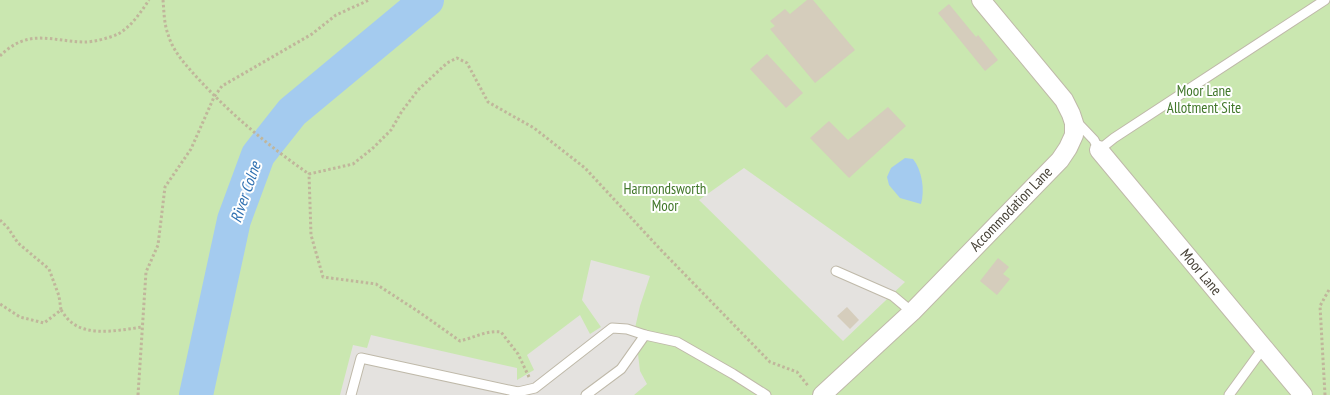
<svg xmlns="http://www.w3.org/2000/svg" width="1330" height="395" font-family="'PT Sans Narrow',sans-serif">
<style>
.green{fill:#cae7b0}
.parking{fill:#e4e2df}
.water{fill:#a4cbef}
.lines{fill:none;stroke-linecap:round;stroke-linejoin:round}
.river{stroke:#a4cbef;stroke-width:34}
.building{fill:#d5cdbc}
.lane-casing{stroke:#bfb9a9;stroke-width:11}
.street-casing{stroke:#bfb9a9;stroke-width:20}
.path{stroke:#c0b69b;stroke-width:3;stroke-dasharray:2.5 2.5;stroke-linecap:butt}
.lane{stroke:#fff;stroke-width:9}
.street{stroke:#fff;stroke-width:18}
.labels{text-anchor:middle;stroke-width:4;stroke-linejoin:round;paint-order:stroke}
.park-label{font-size:15px;fill:#41772a;stroke:#fff}
.street-label{font-size:15px;fill:#464136;stroke:#fff}
.water-label{font-size:16px;font-style:italic;fill:#3071b1;stroke:#fff}
</style>
<rect width="100%" height="100%" fill="#f3f0e7"/>
<rect class="green" x="0" y="0" width="1330" height="395"/>
<g class="parking">
<path d="M744,168L905,282L843,341L699,200Z"/>
<path d="M591,260L650,276L640,306L635,328L640,371L647,384L634,395H340L353,345L367,348L371,335L517,368V380L534,370L527,355L580,315L590,334L601,327L582,300Z"/>
</g>
<path class="water" d="M905,158L913,159C922,170 925,190 921,204L900,198L889,185L887,177L891,168Z"/>
<g class="lines">
<path class="river" d="M196,395L234,220L258,155L292,112L427,0"/>
</g>
<g class="building">
<path d="M807,0H813L855,50L815,83L770,29L775,26L770,21L785,9L790,14Z"/>
<path d="M949,4L976,37L978,35L998,60L985,71L938,13Z"/>
<path d="M767,54L803,93L786,108L750,69Z"/>
<path d="M888,107L906,126L849,178L810,138L829,121L848,140Z"/>
<path d="M998,258L1009,267L1003,274L1010,279L997,295L980,281Z"/>
<path d="M847,307L859,320L850,329L837,316Z"/>
</g>
<g class="lines">
<g class="lane-casing">
<g id="lane">
<path d="M1075,120L1094,140L1099,150L1114,138L1325,0"/>
<path d="M836,271L893,296L912,312"/>
<path d="M351,395L361,358L518,392L535,388L612,328L627,329L645,335L677,342L733,374L766,395"/>
<path d="M586,395L621,369L645,335"/>
<path d="M1229,395L1264,347"/>
</g>
</g>
<g class="street-casing">
<g id="street">
<path d="M1099,150L1303,395"/>
<path d="M822,395L912,312L1060,160L1068,148L1074,135V123L1071,114L1064,100L981,0"/>
</g>
</g>
<g class="path">
<path d="M163,0C164,11 164,24 168,34C172,49 183,62 193,73C227,111 267,145 309,174"/>
<path d="M0,56C28,28 50,41 84,42C94,42 109,38 118,34C131,27 141,12 149,0"/>
<path d="M0,220L8,228L18,243L49,269L59,296L61,310L44,323L20,317L0,304"/>
<path d="M61,310C64,314 67,319 71,322C88,337 122,330 142,327"/>
<path d="M529,377L518,354L501,332C487,330 473,338 460,341L419,312L376,284L323,277L311,235L309,174L353,164L373,148L391,130L402,111L418,90L447,63L457,58L467,63L488,102L534,128L585,168L661,250L770,362L797,372L809,387"/>
<path d="M138,395L146,272L158,245L165,187L191,149L214,97L222,86L312,34L336,15L369,0"/>
<path d="M1325,395L1320,306L1330,288"/>
</g>
<use href="#lane" class="lane"/>
<use href="#street" class="street"/>
</g>
<g class="labels">
<g class="park-label">
<text x="1204" y="96">Moor Lane<tspan x="1204" dy="17">Allotment Site</tspan></text>
<text x="665" y="194">Harmondsworth<tspan x="665" dy="17">Moor</tspan></text>
</g>
<g class="street-label">
<text transform="translate(1011 209) rotate(-46)" y="5">Accommodation Lane</text>
<text transform="translate(1201 272) rotate(50)" y="5">Moor Lane</text>
</g>
<g class="water-label">
<text transform="translate(245 192) rotate(-71)" y="6">River Colne</text>
</g>
</g>
</svg>
